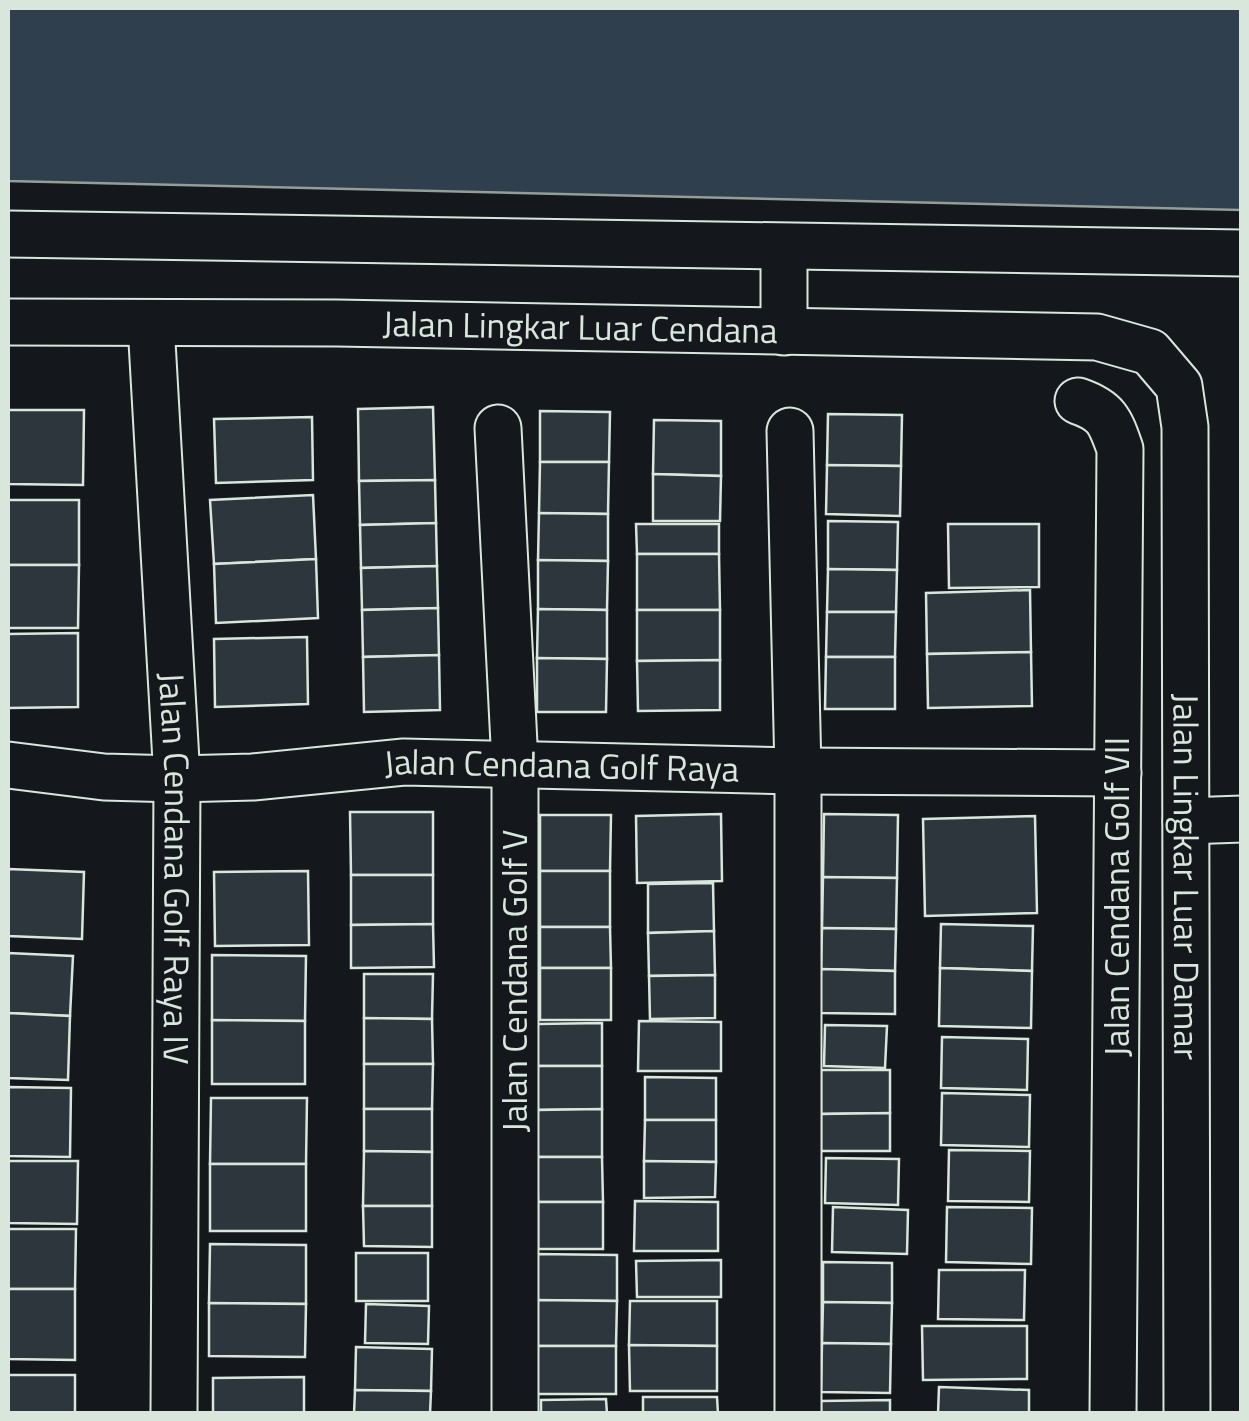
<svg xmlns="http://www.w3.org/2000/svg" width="1249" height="1421" font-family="'Titillium Web',sans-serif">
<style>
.water{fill:#2f3f4d;stroke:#939e99;stroke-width:2.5}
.building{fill:#2c363c;stroke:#d8e6dc;stroke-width:2.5}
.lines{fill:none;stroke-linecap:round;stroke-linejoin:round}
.minor-casing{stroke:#d8e6dc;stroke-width:49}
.minor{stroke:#14181c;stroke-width:45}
.labels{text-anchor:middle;stroke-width:8;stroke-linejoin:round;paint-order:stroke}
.street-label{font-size:35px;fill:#d8e6dc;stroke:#14181c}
</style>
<rect width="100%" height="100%" fill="#14181c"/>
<path class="water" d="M8,8H1241V210L8,181Z"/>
<g class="building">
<path d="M433,407L435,480L359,481L358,409Z"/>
<path d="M8,410H84L83,485L8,484Z"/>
<path d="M540,411L610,412L609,462H540Z"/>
<path d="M828,414L902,415L901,466L827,465Z"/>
<path d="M312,417L313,480L216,483L214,419Z"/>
<path d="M654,420L721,421V476L653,474Z"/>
<path d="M540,462H609L608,514L539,513Z"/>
<path d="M827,465L901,466L900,516L826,514Z"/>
<path d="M653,474L721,476L720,521H653Z"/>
<path d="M435,480L436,523L360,525L359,481Z"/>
<path d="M313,495L316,559L214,564L210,500Z"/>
<rect x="8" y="500" width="71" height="65"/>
<path d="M539,513L608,514V561L538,560Z"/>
<path d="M828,521L898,522L897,570L828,569Z"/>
<path d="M436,523L437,566L361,568L360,525Z"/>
<path d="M636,524H719V554H637Z"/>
<path d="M948,524H1039V587L949,588Z"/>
<path d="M637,554H719L720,610H637Z"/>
<path d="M316,559L318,618L216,623L214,564Z"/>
<path d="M538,560L608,561L607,610L538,609Z"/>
<path d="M8,565H79L78,628H8Z"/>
<path d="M437,566L438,608L362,610L361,568Z"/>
<path d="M828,569L897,570L896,612H827Z"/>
<path d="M1030,590L1031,652L927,654L926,593Z"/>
<path d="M438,608L439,655L363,657L362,610Z"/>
<path d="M538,609L607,610V659L537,658Z"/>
<path d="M637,610H720V660L637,661Z"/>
<path d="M827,612H896L895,657H826Z"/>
<path d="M78,633V707L8,708V634Z"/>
<path d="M307,637L308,704L215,707L214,639Z"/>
<path d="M1031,652L1032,706L928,708L927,654Z"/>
<path d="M439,655L440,710L364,712L363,657Z"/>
<path d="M826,657H895V709H825Z"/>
<path d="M537,658L607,659L606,712H537Z"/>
<path d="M720,660V710L638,711L637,661Z"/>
<path d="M350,812H433V875H351Z"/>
<path d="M721,814L722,881L637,883L636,816Z"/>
<path d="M824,814L898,815L897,878L823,877Z"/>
<path d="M540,815H611L610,871H540Z"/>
<path d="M1035,816L1037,913L925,916L923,819Z"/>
<path d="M8,869L84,872L82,939L8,936Z"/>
<path d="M308,871L309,945L215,946L214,872Z"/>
<rect x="540" y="871" width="70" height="56"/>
<path d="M351,875H433V924L351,925Z"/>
<path d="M823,877L897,878L896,929L822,928Z"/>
<path d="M713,883L714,931L648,933V884Z"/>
<path d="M433,924L434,967L351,968V925Z"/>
<path d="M941,924L1033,926L1032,971L940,968Z"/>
<path d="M540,927H610L611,968H540Z"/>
<path d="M822,928L896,929L895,971L821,969Z"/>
<path d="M714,931L715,975L649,976L648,933Z"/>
<path d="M8,953L73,956L70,1016L8,1013Z"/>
<path d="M212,955L306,956L305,1021L212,1020Z"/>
<rect x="540" y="968" width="71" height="52"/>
<path d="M940,968L1032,971L1031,1028L939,1026Z"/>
<path d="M821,969L895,971V1014L820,1013Z"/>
<path d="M364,974H433L432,1019L364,1018Z"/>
<path d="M715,975V1018L650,1019L649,976Z"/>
<path d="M8,1013L70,1016L68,1080L8,1078Z"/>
<path d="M364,1018L432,1019L433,1064H364Z"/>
<path d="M212,1020L305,1021V1084H212Z"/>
<path d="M639,1021L721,1022V1071H638Z"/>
<path d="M602,1023V1066H537V1024Z"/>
<path d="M825,1025L887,1026L885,1068L824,1066Z"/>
<path d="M942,1037L1028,1039L1027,1090L941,1088Z"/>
<path d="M364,1064H433L432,1109H364Z"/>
<path d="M537,1066H602V1109L537,1110Z"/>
<path d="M821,1070H890V1113L821,1114Z"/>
<path d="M645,1077L716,1078V1120H645Z"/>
<path d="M8,1087L71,1088L70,1157L8,1156Z"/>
<path d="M942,1093L1030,1095L1029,1147L941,1145Z"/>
<path d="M211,1098H307L306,1164H210Z"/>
<path d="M364,1109H432V1152L364,1151Z"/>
<path d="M602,1109V1157H537V1110Z"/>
<path d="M890,1113V1151H821V1114Z"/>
<path d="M645,1120H716V1162L644,1161Z"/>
<path d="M949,1150L1030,1151L1029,1202L948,1201Z"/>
<path d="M364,1151L432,1152V1206H363Z"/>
<path d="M537,1157H602L603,1202H538Z"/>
<path d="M826,1158L899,1159L898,1205L825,1203Z"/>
<path d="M8,1161H78L77,1224L8,1223Z"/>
<path d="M644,1161L716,1162L715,1197L644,1198Z"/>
<rect x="210" y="1164" width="96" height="67"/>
<path d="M635,1201L718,1202V1251H634Z"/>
<rect x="538" y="1202" width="65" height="47"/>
<path d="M363,1206H432V1247L364,1246Z"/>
<path d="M833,1207L908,1210L907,1254L832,1252Z"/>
<path d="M947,1207L1032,1208L1031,1264L946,1262Z"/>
<path d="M8,1229H76L75,1289H8Z"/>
<path d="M210,1244L306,1245V1304L209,1303Z"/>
<rect x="356" y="1253" width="72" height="48"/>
<path d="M535,1254L617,1255V1301L535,1300Z"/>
<path d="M721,1260V1297H637L636,1261Z"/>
<path d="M823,1262L892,1263V1303L823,1302Z"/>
<path d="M939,1270H1025L1024,1320L938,1319Z"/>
<path d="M8,1289H75V1360L8,1359Z"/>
<path d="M535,1300L617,1301L616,1346H535Z"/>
<path d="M630,1301H717V1346L629,1345Z"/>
<path d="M823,1302L892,1303L891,1344L822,1343Z"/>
<path d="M209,1303L306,1304L305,1357L209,1356Z"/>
<path d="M366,1304L429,1306L428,1344L365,1343Z"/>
<path d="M922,1326H1027V1379L923,1380Z"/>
<path d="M822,1343L891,1344L890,1393L821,1392Z"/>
<path d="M629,1345L717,1346V1391H630Z"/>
<path d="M535,1346H616V1394H534Z"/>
<path d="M356,1347L432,1349L431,1391L355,1390Z"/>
<rect x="8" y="1375" width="67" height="39"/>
<path d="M304,1377V1414H213V1378Z"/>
<path d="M939,1387L1029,1390V1414H938Z"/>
<path d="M355,1390L431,1391L430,1414H354Z"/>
<path d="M643,1397H717L718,1414H643Z"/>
<path d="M606,1399L607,1414H541V1400Z"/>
<path d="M890,1400V1414H821V1401Z"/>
</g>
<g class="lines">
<g class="minor-casing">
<g id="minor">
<path d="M8,234L1242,253"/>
<path id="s1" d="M8,322L337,323L1097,337L1150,352L1179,386L1185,427L1187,1414"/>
<path id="s2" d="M151,324L177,779L174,1414"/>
<path d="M784,332V247"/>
<path d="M1078,401C1107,411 1110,421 1120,449L1113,1414"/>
<path d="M498,428L515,764V1414"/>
<path d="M790,431L798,771V1414"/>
<path id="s3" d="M8,765L104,777L177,779L253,777L404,762L798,771L1118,773"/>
<path d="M1186,821L1242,819"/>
</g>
</g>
<use href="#minor" class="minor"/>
</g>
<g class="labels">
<g class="street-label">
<text dy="12" stroke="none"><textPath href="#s1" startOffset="572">Jalan Lingkar Luar Cendana</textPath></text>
<text dy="12" stroke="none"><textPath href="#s3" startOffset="555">Jalan Cendana Golf Raya</textPath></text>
<text dy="12" stroke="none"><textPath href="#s2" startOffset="545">Jalan Cendana Golf Raya IV</textPath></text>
<text dy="12" stroke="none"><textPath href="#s1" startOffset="1680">Jalan Lingkar Luar Damar</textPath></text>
<text transform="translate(1117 897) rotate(-90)" y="12">Jalan Cendana Golf VII</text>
<text transform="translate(515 981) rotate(-90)" y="12">Jalan Cendana Golf V</text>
</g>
</g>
<rect width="1249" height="1421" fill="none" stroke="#d8e6dc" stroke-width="20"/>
</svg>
